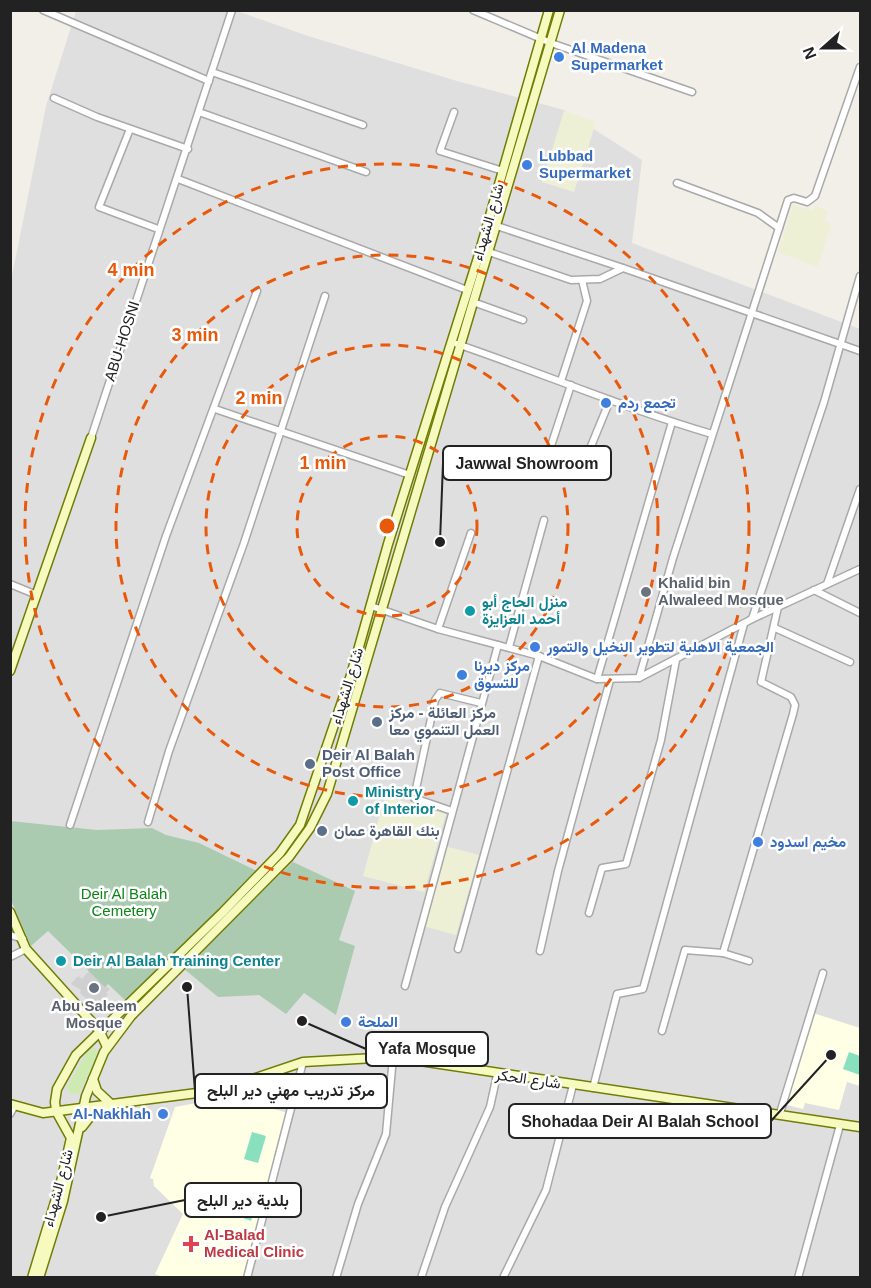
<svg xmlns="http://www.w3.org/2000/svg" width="871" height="1288" font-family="Arial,Vazirmatn,sans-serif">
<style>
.residential{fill:#e0dfdf}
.education{fill:#ffffe5}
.religious{fill:#d0d0d0}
.farmland{fill:#eef0d5}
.grass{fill:#cdebb0}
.cemetery{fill:#aacbaf}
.pitch{fill:#88e0be}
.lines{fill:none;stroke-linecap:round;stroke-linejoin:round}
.street-casing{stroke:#a9a9a9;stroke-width:9}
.secondary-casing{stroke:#707d05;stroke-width:11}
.street{stroke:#fff;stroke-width:6}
.secondary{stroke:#f7fabf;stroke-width:8}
.ring{fill:none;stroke:#e8590c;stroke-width:3;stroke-dasharray:10 8}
.shop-dot{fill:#3f7fe0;stroke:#fff;stroke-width:2}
.worship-dot{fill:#6b7280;stroke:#fff;stroke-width:2}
.culture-dot{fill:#0f9aa8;stroke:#fff;stroke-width:2}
.service-dot{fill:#5c6f8a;stroke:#fff;stroke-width:2}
.health-dot{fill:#e0444e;stroke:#fff;stroke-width:2}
.labels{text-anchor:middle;stroke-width:5;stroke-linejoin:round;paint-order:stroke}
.shop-label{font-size:15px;font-weight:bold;fill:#366cbe;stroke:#fff;text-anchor:start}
.street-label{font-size:15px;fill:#222;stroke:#fff}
.worship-label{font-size:15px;font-weight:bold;fill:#5b616d;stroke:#fff;text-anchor:start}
.culture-label{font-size:15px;font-weight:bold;fill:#0d838f;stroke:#fff;text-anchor:start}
.service-label{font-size:15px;font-weight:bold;fill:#4e5e75;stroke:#fff;text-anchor:start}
.park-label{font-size:15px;fill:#0c8416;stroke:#fff}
.health-label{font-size:15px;font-weight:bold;fill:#be3a42;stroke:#fff;text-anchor:start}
.centre{fill:#e8590c;stroke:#fff;stroke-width:3}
.ring-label{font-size:18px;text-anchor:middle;font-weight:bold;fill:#e8590c;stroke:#fff;stroke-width:5;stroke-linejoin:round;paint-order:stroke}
.leader{fill:none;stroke:#222;stroke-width:2}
.callout-dot{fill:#222;stroke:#fff;stroke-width:2}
.callout{fill:#fff;stroke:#222;stroke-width:2}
.callout-label{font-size:16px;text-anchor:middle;font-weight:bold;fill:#222}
</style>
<rect width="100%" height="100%" fill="#f2efe9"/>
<path class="residential" d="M76,11H237L308,36L457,81L564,110L642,160L632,243L860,329V1277L11,1278V281L46,106Z"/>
<g class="education">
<path d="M813,1013L860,1028V1086L847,1082L839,1110L805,1103L803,1109L787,1105Z"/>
<path d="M229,1097L288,1113L244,1277L165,1278L155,1274L183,1214L154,1186L153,1179L150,1178L175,1107Z"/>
</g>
<path class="religious" d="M89,971L110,989L106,993L108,995L97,1004L91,1003L80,993L81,990L71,984L78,976L82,979Z"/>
<g class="farmland">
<path d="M564,111L596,122L574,192L542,182Z"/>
<path d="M793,204L813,211L815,206L828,211L825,221L831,224L818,267L778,252Z"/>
<path d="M385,796L446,814L424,892L363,876Z"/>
<path d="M445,846L479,855L456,935L423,926Z"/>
</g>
<path class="grass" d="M90,1047H94L98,1054L79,1093L70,1094L67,1087Z"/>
<g class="cemetery">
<path d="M10,821L97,830L152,828L166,835L199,843L259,872L127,1002L108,984L105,987L48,931L31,946L11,900Z"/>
<path d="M293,862L355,891L339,940L355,946L336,1015L304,993L286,1014L259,995L218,997L183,968Z"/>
</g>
<g class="pitch">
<path d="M849,1052L860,1056V1075L843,1069Z"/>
<path d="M252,1132L266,1136L258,1163L244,1159Z"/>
<path d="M223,1191L257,1204L251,1221L216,1208Z"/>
</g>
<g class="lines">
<g class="street-casing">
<g id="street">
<path d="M43,10L209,81"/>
<path d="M473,10L551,43L692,92"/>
<path d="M212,72L363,125"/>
<path d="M54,98L97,117L188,149"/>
<path d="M199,112L366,172"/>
<path d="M454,112L440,151L503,171"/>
<path d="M130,129L99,207L158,229"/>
<path d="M178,179L467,290"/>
<path d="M677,183L758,213L779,228"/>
<path d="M494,225L623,268"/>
<path d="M489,252L571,280L600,279L623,268L860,351"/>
<path d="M473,302L523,320"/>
<path d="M457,344C542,373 626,409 712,434"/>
<path d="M561,381L587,301L582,280"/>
<path d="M215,409L410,475"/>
<path d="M91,438L232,10"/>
<path d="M549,452L571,385"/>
<path d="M569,464L582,468L610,400"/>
<path d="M10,584L37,595"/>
<path d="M827,584L860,489"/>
<path d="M814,590L860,613"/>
<path d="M371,606L438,629L539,656L597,679L639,678L752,619L860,569"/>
<path d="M752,619L824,402L860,276"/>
<path d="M775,628L850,662"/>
<path d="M438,629L471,533"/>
<path d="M509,647L544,520"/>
<path d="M639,678L673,558L788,200L794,198L807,202L815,196L860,67"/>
<path d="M597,679L672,422"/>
<path d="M452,811L414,798L435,700L440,693L481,703"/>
<path d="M148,822L169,751L244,543L325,296"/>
<path d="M70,825L166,536L257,291"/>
<path d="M589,913L602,868L626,864L661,740L676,660"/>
<path d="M10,935L23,939"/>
<path d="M458,949L539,656"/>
<path d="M540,951L558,871L610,680"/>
<path d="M723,953L749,961"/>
<path d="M10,957L26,949"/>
<path d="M405,986L498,645"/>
<path d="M662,1031L685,950L723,953L793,714L795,705L791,697L761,682L778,607"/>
<path d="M593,1088L617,994L643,989L744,624"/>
<path d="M780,1113L823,973"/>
<path d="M10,1114L15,1105"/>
<path d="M247,1278L303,1062"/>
<path d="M336,1278L358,1204L386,1134L393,1057"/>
<path d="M421,1278L445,1207L490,1107L497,1075"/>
<path d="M503,1278L546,1190L573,1085"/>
<path d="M798,1278L840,1125"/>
</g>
</g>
<g class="secondary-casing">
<g id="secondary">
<path d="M10,671L91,438"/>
<path d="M10,912L26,949L99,1030L107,1047"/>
<path d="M10,1104L43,1113L220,1090L303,1062L393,1057L860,1127"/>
<path d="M82,1127L93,1113L111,1104L97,1091L93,1079"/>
<path d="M32,1278L61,1182L71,1138L56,1111L55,1102L57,1089L76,1055L222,913L280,853L300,825L351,675L388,544L477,261L549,10"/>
<path d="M39,1278L63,1201L86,1096L104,1052L131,1016L289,857L310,828L327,794L560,10"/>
</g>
</g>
<use href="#street" class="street"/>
<use href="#secondary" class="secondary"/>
</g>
<g class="ring">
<circle cx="387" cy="526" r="90"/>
<circle cx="387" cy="526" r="181"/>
<circle cx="387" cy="526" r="271"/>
<circle cx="387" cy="526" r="362"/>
</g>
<g class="shop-dot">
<circle cx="559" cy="57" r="6"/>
<circle cx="527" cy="165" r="6"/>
<circle cx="606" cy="403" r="6"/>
<circle cx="535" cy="647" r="6"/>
<circle cx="462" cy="675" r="6"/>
<circle cx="758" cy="842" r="6"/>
<circle cx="346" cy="1022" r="6"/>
<circle cx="163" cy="1114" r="6"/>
</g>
<g class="worship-dot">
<circle cx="646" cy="592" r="6"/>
<circle cx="94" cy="988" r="6"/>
</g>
<g class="culture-dot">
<circle cx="470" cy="611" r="6"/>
<circle cx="353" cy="801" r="6"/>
<circle cx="61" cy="961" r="6"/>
</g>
<g class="service-dot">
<circle cx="377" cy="722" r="6"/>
<circle cx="310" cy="764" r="6"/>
<circle cx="322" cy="831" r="6"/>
</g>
<path class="health-dot" d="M188 1235h6v6h6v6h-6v6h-6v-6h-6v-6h6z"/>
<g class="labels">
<g class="shop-label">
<text x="571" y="53">Al Madena<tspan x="571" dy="17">Supermarket</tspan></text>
<text x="539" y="161">Lubbad<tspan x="539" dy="17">Supermarket</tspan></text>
<text x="618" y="408">تجمع ردم</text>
<text x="547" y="652">الجمعية الاهلية لتطوير النخيل والتمور</text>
<text x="474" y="671">مركز ديرنا<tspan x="474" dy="17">للتسوق</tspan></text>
<text x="770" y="847">مخيم اسدود</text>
<text x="358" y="1027">الملحة</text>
<text x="151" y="1119" text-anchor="end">Al-Nakhlah</text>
</g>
<g class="street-label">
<text transform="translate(488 222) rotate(-74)" y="5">شارع الشهداء</text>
<text transform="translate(122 341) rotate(-72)" y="5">ABU-HOSNI</text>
<text transform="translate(347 686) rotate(-73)" y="5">شارع الشهداء</text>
<text transform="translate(528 1079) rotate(8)" y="5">شارع الحكر</text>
<text transform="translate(58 1188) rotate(-75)" y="5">شارع الشهداء</text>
</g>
<g class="worship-label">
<text x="658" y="588">Khalid bin<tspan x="658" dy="17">Alwaleed Mosque</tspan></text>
<text x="94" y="1011" text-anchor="middle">Abu Saleem<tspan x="94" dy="17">Mosque</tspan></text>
</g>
<g class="culture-label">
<text x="482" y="607">منزل الحاج أبو<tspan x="482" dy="17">أحمد العزايزة</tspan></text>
<text x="365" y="797">Ministry<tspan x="365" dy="17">of Interior</tspan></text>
<text x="73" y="966">Deir Al Balah Training Center</text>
</g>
<g class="service-label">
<text x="389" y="718">مركز العائلة - مركز<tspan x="389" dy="17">العمل التنموي معا</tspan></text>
<text x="322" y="760">Deir Al Balah<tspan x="322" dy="17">Post Office</tspan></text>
<text x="334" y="836">بنك القاهرة عمان</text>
</g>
<g class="park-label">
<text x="124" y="899">Deir Al Balah<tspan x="124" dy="17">Cemetery</tspan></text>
</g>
<g class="health-label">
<text x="204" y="1240">Al-Balad<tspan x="204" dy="17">Medical Clinic</tspan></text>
</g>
</g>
<circle cx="387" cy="526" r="9" class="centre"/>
<g class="ring-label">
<text x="131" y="276">4 min</text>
<text x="195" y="341">3 min</text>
<text x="259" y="404">2 min</text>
<text x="323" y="469">1 min</text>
</g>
<path class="leader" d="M440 542L443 463M302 1021L366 1049M187 987L195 1091M831 1055L771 1121M101 1217L185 1200"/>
<g class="callout-dot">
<circle cx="440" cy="542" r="6"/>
<circle cx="302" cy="1021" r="6"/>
<circle cx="187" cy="987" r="6"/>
<circle cx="831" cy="1055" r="6"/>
<circle cx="101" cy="1217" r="6"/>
</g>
<g class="callout">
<rect x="443" y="446" width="168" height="34" rx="6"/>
<rect x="366" y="1032" width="122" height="34" rx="6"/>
<rect x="195" y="1074" width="192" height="34" rx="6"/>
<rect x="509" y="1104" width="262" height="34" rx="6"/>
<rect x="185" y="1183" width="116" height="34" rx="6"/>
</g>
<g class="callout-label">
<text x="527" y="469">Jawwal Showroom</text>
<text x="427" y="1054">Yafa Mosque</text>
<text x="291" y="1096">مركز تدريب مهني دير البلح</text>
<text x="640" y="1127">Shohadaa Deir Al Balah School</text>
<text x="243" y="1206">بلدية دير البلح</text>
</g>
<rect width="871" height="1288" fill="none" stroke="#222222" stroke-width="24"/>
<g transform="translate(823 48) rotate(249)" stroke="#ffffff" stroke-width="4.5" paint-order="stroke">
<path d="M0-4.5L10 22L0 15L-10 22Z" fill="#222222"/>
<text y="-9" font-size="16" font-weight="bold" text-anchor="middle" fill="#222222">N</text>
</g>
</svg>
